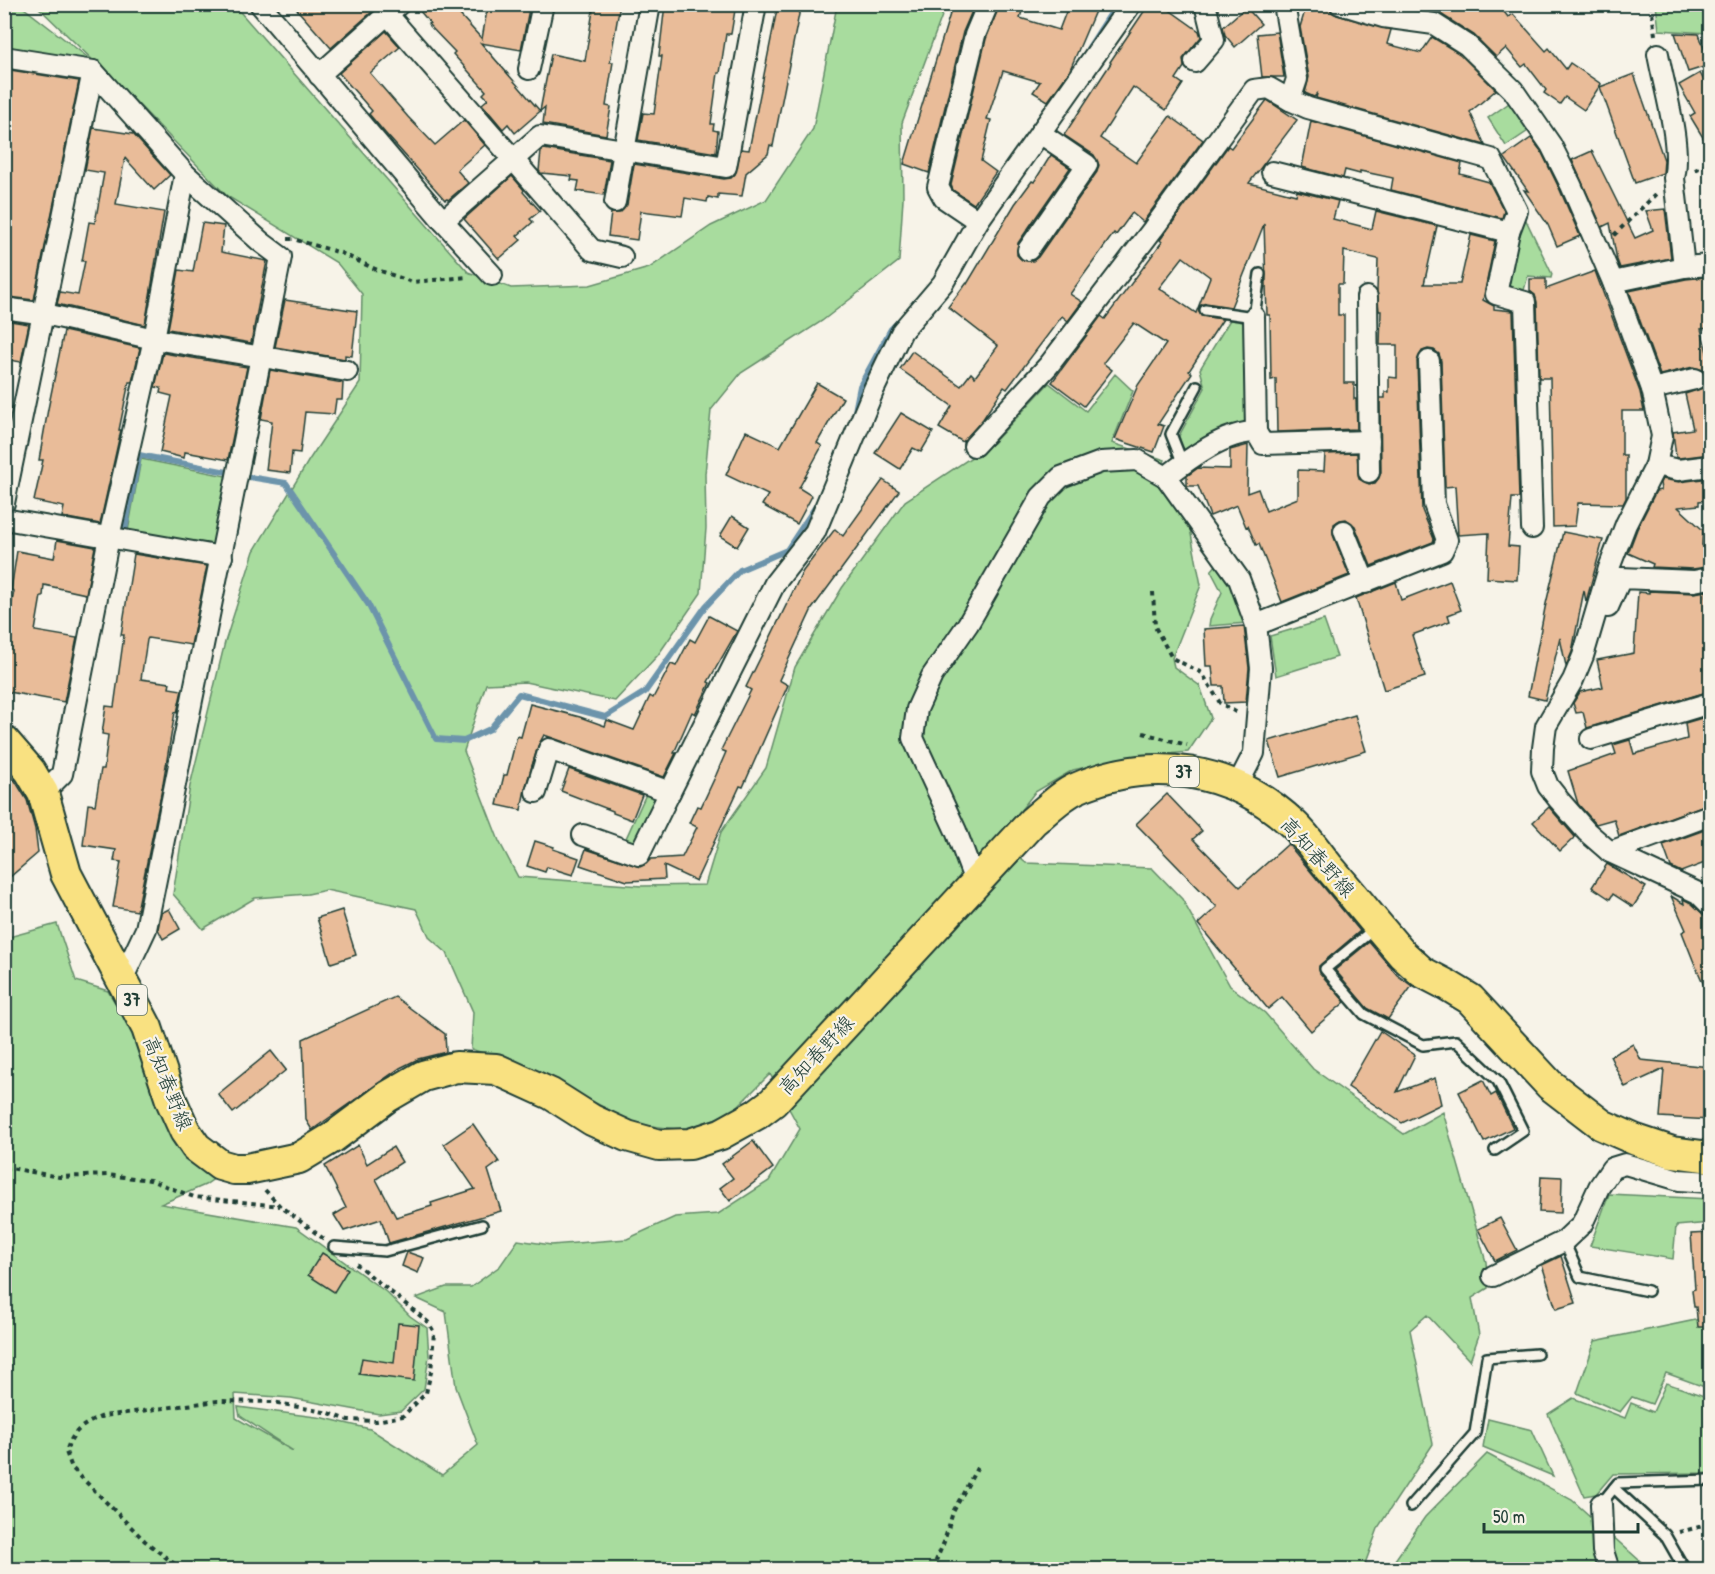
<svg xmlns="http://www.w3.org/2000/svg" width="1715" height="1574" font-family="'Patrick Hand','Klee One',sans-serif">
<style>
.green{fill:#a8dc9e;stroke:#648c69;stroke-width:1.5}
.lines{fill:none;stroke-linecap:round;stroke-linejoin:round}
.stream{stroke:#6c94ab;stroke-width:6}
.building{fill:#e9bc99;stroke:#1f3d34;stroke-width:1.5;fill-rule:evenodd}
.service-casing{stroke:#1f3d34;stroke-width:14}
.minor-casing{stroke:#1f3d34;stroke-width:24}
.primary-casing{stroke:#1f3d34;stroke-width:34}
.path{stroke:#1f3d34;stroke-width:4;stroke-dasharray:4.5 4.5;stroke-linecap:butt}
.service{stroke:#f7f3e8;stroke-width:9}
.minor{stroke:#f7f3e8;stroke-width:20}
.primary{stroke:#f9e181;stroke-width:30}
.labels{text-anchor:middle;stroke-width:4.5;stroke-linejoin:round;paint-order:stroke}
.shield{fill:#f7f3e8;stroke:#60746a;stroke-width:1.5}
.shield-label{font-size:18px;font-weight:bold;fill:#1f3d34}
.street-label{font-size:20px;fill:#1f3d34;stroke:#f7f3e8}
</style>
<rect width="100%" height="100%" fill="#f7f3e8"/>
<filter id="ink" filterUnits="userSpaceOnUse"><feTurbulence type="fractalNoise" baseFrequency=".0167" numOctaves="2"/><feDisplacementMap in="SourceGraphic" scale="12" xChannelSelector="R" yChannelSelector="G"/><feConvolveMatrix kernelMatrix="1 2 1 2 8 2 1 2 1" color-interpolation-filters="sRGB"/></filter>
<g filter="url(#ink)">
<g class="green">
<path d="M4,5H20L90,59V65L5,48Z"/>
<path d="M36,5H234L468,272L511,288L590,285L649,268L711,226L766,200L813,129L837,5H946L902,123L903,199L899,261L822,321L741,373L711,410L705,474L706,528L701,593L658,655L615,701L525,682L486,684L464,751L499,841L518,877L642,886L705,885L721,832L766,768L795,667L842,588L905,501L993,443L1049,383L1086,411L1115,374L1133,391L1112,443L1165,460L1159,473L1190,529L1201,585L1172,658L1174,667L1200,686L1211,718L1188,752L1128,758L1073,770L1035,792L997,840L1026,863L1152,868L1182,899L1230,986L1265,1013L1313,1069L1404,1134L1443,1112L1486,1262L1488,1288L1472,1298L1479,1335L1470,1361L1427,1315L1410,1330L1433,1444L1379,1526L1363,1569L5,1570V938L57,924L76,981L108,991L140,1043L215,1178L205,1185L161,1204L296,1227L386,1292L410,1316L427,1328L429,1356L424,1389L401,1411L379,1414L291,1398L235,1394L236,1418L293,1451L240,1416L238,1407L324,1418L370,1429L442,1475L478,1445L456,1387L446,1312L416,1298L446,1287H471L500,1266L518,1240L551,1245L627,1239L675,1217L718,1214L769,1181L800,1129L770,1074L731,1113L683,1130L636,1124L526,1067L471,1049L473,1012L447,953L430,938L416,909L326,890L308,894L255,898L203,929L173,894L190,786L225,642L254,551L309,460L360,383L362,294L337,263L227,196L136,102Z"/>
<path d="M1656,5H1710V35L1708,33L1659,30Z"/>
<path d="M1512,101L1531,129L1506,146L1488,118Z"/>
<path d="M1523,214L1552,274L1551,278L1528,276L1522,297L1501,291Z"/>
<path d="M1231,318L1250,320L1252,428L1184,458L1179,436L1205,388L1200,369Z"/>
<path d="M141,459L226,476L213,549L128,531Z"/>
<path d="M1219,562L1240,593L1247,623L1209,626L1210,619L1222,592L1211,571Z"/>
<path d="M1324,620L1337,657L1276,676L1270,636Z"/>
<path d="M647,792L656,796L659,806L639,847L623,845Z"/>
<path d="M1609,1194L1710,1199V1223L1676,1226L1673,1259L1590,1246Z"/>
<path d="M1710,1317V1389L1666,1373L1652,1404L1632,1397L1620,1412L1577,1393L1595,1341Z"/>
<path d="M1666,1383L1710,1398V1473L1613,1474L1596,1494L1584,1496L1548,1414L1573,1398L1625,1418L1631,1403L1653,1412Z"/>
<path d="M1488,1419L1532,1430L1553,1476L1483,1447Z"/>
<path d="M1487,1454L1572,1500L1649,1569L1388,1570L1425,1517Z"/>
</g>
<g class="lines">
<g class="stream">
<path d="M1088,49L1117,4"/>
<path d="M854,416L860,386L891,329L899,321"/>
<path d="M249,477L286,483L368,604L436,739L464,741L490,729L519,694L605,717L645,692L706,606L740,570L787,550L818,503"/>
<path d="M125,530L139,455L227,472"/>
</g>
</g>
<g class="building">
<path d="M292,4H370L374,10L331,48Z"/>
<path d="M414,4H450L482,39L488,4H530L521,50L481,43L540,111L551,54L585,61L594,4H620L610,62H613L606,106L611,107L606,135L543,124L545,107L515,133L508,124L503,129L482,104L488,99L483,94L486,91L453,54L455,52L428,24L430,23Z"/>
<path d="M665,4L701,10V5L735,10L731,34H726L720,73H718L711,124H714L713,130L718,131L716,153L638,140L643,113L654,114L662,56H659Z"/>
<path d="M778,4H801L773,146L770,145L768,154L746,173L742,196L718,194V199L708,197L707,202L685,198L682,216L641,211L637,240L608,236L611,213H620L627,205L634,164L724,179L731,178L735,174L741,149L749,150Z"/>
<path d="M953,4H975L963,32L929,173L904,164Z"/>
<path d="M1000,4H1024L1020,18L1059,30L1069,4H1098L1069,72L1048,101L1033,92L1040,82L1003,71L987,119L991,120L981,161L996,172L974,204L953,190L951,185L986,39Z"/>
<path d="M1149,4H1161L1199,31L1201,37L1183,59L1184,67L1176,79L1183,84L1166,110L1133,87L1100,138L1136,163L1170,116L1203,140L1143,222L1132,213L1116,235L1114,233L1070,294L1082,302L1068,321L1062,316L1007,389L1004,387L983,419L963,442L939,428L952,406L900,369L912,351L961,386L971,373L975,377L998,346L948,307L966,283L967,284L1015,204L1032,181L1034,182L1051,155L1070,168L1018,243L1017,255L1022,260L1033,261L1038,257L1097,172L1099,165L1094,155L1064,135L1111,63L1110,62Z"/>
<path d="M1307,4H1318L1329,8L1337,15L1391,30L1387,44L1421,53L1432,37L1460,54L1496,90L1470,112L1485,145L1316,98L1317,94L1314,97L1305,93L1309,77L1300,27Z"/>
<path d="M1440,4H1498L1508,17L1513,14L1546,51L1549,48L1566,69L1570,63L1601,84L1584,110L1565,97L1560,104L1544,93L1546,90L1526,64L1522,67L1506,48L1496,57L1474,35L1439,13Z"/>
<path d="M1246,7L1261,24L1235,47L1225,35L1223,27Z"/>
<path d="M386,31L400,47L370,73L408,117L435,145L464,120L485,145L457,170L468,183L448,200L447,199L445,200L385,133L369,114L372,111L339,73Z"/>
<path d="M1277,32L1284,77H1262L1257,34Z"/>
<path d="M1675,33L1699,34L1710,65L1688,72Z"/>
<path d="M4,69L79,81L34,300L9,297L10,292H7L8,285H4Z"/>
<path d="M1700,73L1710,92V149L1690,116L1695,113L1679,85Z"/>
<path d="M1634,74L1664,160L1663,173L1635,183L1600,87Z"/>
<path d="M1267,100L1297,120L1249,183L1296,195L1297,191L1338,201L1333,219L1372,229L1376,211L1437,226L1424,284H1460L1471,235L1495,241L1483,300L1494,306V309L1513,311L1519,498H1512L1508,546L1519,547L1517,580L1487,578L1489,533L1458,535L1455,486L1445,487L1441,361L1439,354L1434,350L1428,349L1422,351L1417,361L1422,510L1434,539L1433,542L1371,566L1355,526L1346,519L1340,520L1334,524L1333,535L1349,575L1282,602L1259,544L1256,545L1248,526L1246,527L1237,505L1210,516L1198,486H1187V476L1198,468L1230,469V450L1248,445L1247,493L1258,489L1266,511L1298,498V470L1324,471L1325,454L1357,453L1359,479L1369,484L1375,483L1379,478L1381,472L1380,398H1385V392H1389V377L1397,378V345H1380L1381,311H1379L1377,291L1378,259L1344,251L1343,284H1338V315H1344V383H1354V399H1356L1357,429L1277,432L1276,379L1271,380L1270,315H1267L1264,224L1231,307L1206,303L1199,306V312L1201,316L1223,319L1189,371L1192,373L1158,424L1164,426L1154,452L1115,439L1138,385L1166,344L1134,323L1103,363L1112,370L1084,406L1052,382L1101,316L1105,319L1162,242L1160,240L1228,146L1231,148ZM1183,257L1210,277L1196,313L1159,288Z"/>
<path d="M1311,121L1462,163L1460,174L1489,182L1504,211L1502,218L1391,190L1393,178L1360,171V174L1345,170L1343,178L1302,167Z"/>
<path d="M93,128L133,134L170,175L154,190L125,158L116,204L164,212L145,325L57,304L60,292L78,295L85,261H82L89,222L95,223L104,173L85,170Z"/>
<path d="M1531,138L1541,151L1560,190L1580,236L1557,246L1548,225L1524,190L1528,191L1504,157Z"/>
<path d="M544,149L610,160L604,195L577,191L579,181L571,180L572,176L541,173L539,171L541,151Z"/>
<path d="M1592,151L1635,238L1653,230L1646,211L1665,209L1671,258L1620,268L1617,260L1610,223L1602,227L1572,160Z"/>
<path d="M512,176L524,190L523,192L540,211L530,219L533,222L517,236L521,240L499,259L464,219Z"/>
<path d="M202,223L224,226L221,252L267,261L251,343L168,329L179,270L193,272Z"/>
<path d="M1595,271L1640,392L1644,411H1622V455H1626V498L1623,504L1578,503L1575,526L1553,527L1550,378H1539L1537,302L1535,295L1530,291V279H1546V289Z"/>
<path d="M1706,277L1709,328L1701,329L1710,364V421H1708L1710,454L1679,458L1676,457L1673,432L1693,429L1685,394L1703,388L1707,382L1706,376L1703,370L1693,367L1660,375L1629,291L1686,279Z"/>
<path d="M285,300L357,311L352,356L345,355V359L275,347Z"/>
<path d="M4,320L29,324L21,362L4,359Z"/>
<path d="M64,331L140,348L132,382H129L119,430H121L100,524L62,517L64,507L34,501L43,460H39L48,409Z"/>
<path d="M163,353L247,367L228,460L185,452L184,458L160,452L172,396L160,393L161,388L155,387Z"/>
<path d="M270,370L343,383L342,400H336L334,414L305,412L300,453L292,452L290,473L266,470L272,421L261,419Z"/>
<path d="M817,383L843,398L817,443L822,446L799,488L812,496L797,524L762,505L768,495L726,475L746,431L780,447Z"/>
<path d="M901,413L933,432L921,452L913,448L900,469L875,453Z"/>
<path d="M1710,478V500L1699,501V505L1678,507L1703,530L1702,545L1707,548L1706,567L1693,569L1652,567L1653,564L1628,553L1637,529L1656,491L1661,490L1660,483L1662,479L1679,482Z"/>
<path d="M883,480L899,491L812,609L779,680L788,685L743,787L740,786L696,881L664,866L665,879L627,881L580,865L586,849L640,867L646,864L651,859L682,857L697,827L689,823L697,806L701,807L716,775L726,752L721,750L751,690L746,687L803,571L835,529L843,536Z"/>
<path d="M732,516L749,527L737,547L720,536Z"/>
<path d="M1563,532L1603,540L1586,602L1584,590L1572,652L1566,666L1560,638L1545,700L1528,696L1545,608Z"/>
<path d="M57,540L95,547L86,594L44,585L43,596H41L35,631L77,638L64,702L4,691V642L14,591L11,590L17,551L54,558Z"/>
<path d="M134,554L207,566L191,645L148,638L147,640L141,679L170,683L169,688L182,690L177,713L175,712L162,789L137,911L113,907L121,862L114,861L116,850L83,845L88,804L95,805L101,769H104L108,735L102,734L106,706L114,707L124,635H121Z"/>
<path d="M1450,581L1461,610L1448,615L1450,621L1412,635L1425,677L1384,690L1356,598L1396,582L1401,600Z"/>
<path d="M1649,591L1694,593L1707,591L1704,655L1710,691L1587,728L1583,712L1576,713L1573,703L1580,692L1603,687L1597,660L1634,653L1638,592L1649,593Z"/>
<path d="M709,616L737,631L708,682L710,683L695,714L692,712L674,753H676L664,777L544,735L538,746L525,789L521,810L497,805L504,775H507L517,736L521,737L530,704L580,717L605,726L607,720L634,730L650,696L653,698L671,664L676,666L690,639L695,642Z"/>
<path d="M1244,626L1249,668L1246,702L1224,703L1223,686H1214L1212,666H1206L1204,629Z"/>
<path d="M1355,715L1366,751L1280,777L1269,741Z"/>
<path d="M1709,716L1710,762L1704,763L1710,780V803L1619,836L1614,819L1596,824L1578,804L1568,771L1616,754L1613,745L1630,740L1634,754L1687,739L1685,723Z"/>
<path d="M569,769L642,795L632,820L613,813V811L561,791Z"/>
<path d="M14,779L27,800L35,829L38,853L4,882V788Z"/>
<path d="M1167,794L1202,831L1193,839L1240,887L1288,844L1360,931L1319,966L1320,973L1345,1002L1311,1031L1282,997L1268,1009L1198,924L1217,907L1136,824Z"/>
<path d="M1549,807L1575,837L1560,851L1533,822Z"/>
<path d="M1710,828V861L1681,872L1671,867L1663,845Z"/>
<path d="M535,841L554,847L553,849L579,858L573,875L547,867L545,872L527,866Z"/>
<path d="M1607,864L1646,887L1633,907L1613,894L1610,899L1592,887Z"/>
<path d="M1671,896L1684,904L1683,899L1691,903L1705,916L1710,928V999L1693,960L1682,932L1686,930Z"/>
<path d="M169,909L180,929L163,939L158,929L161,913Z"/>
<path d="M342,910L356,955L331,963L317,918Z"/>
<path d="M1369,942L1397,975L1412,986L1388,1019L1367,1008L1335,970Z"/>
<path d="M395,997L445,1034L446,1052L418,1059L400,1068L312,1130L306,1120L303,1039Z"/>
<path d="M1380,1031L1415,1055L1397,1092L1435,1078L1441,1104L1402,1123L1348,1087Z"/>
<path d="M1633,1044L1641,1060L1710,1067V1120L1660,1117L1664,1069L1625,1087L1610,1056Z"/>
<path d="M271,1051L286,1070L233,1113L218,1094Z"/>
<path d="M1483,1080L1491,1096L1496,1093L1513,1128L1484,1142L1459,1092Z"/>
<path d="M473,1124L499,1162L488,1170L501,1211L389,1243L381,1219L344,1231L334,1215L346,1208L325,1166L358,1145L367,1164L393,1147L402,1162L376,1179L396,1217L432,1206L431,1203L475,1189L444,1144Z"/>
<path d="M753,1141L773,1168L730,1201L720,1188L733,1178L722,1164Z"/>
<path d="M1541,1176L1562,1177L1561,1213L1539,1212Z"/>
<path d="M1500,1218L1517,1250L1495,1261L1478,1229Z"/>
<path d="M1710,1233V1327H1698L1696,1307H1694L1692,1290L1695,1289L1691,1234Z"/>
<path d="M407,1252L424,1258L418,1273L402,1266Z"/>
<path d="M322,1253L348,1269L334,1292L308,1275Z"/>
<path d="M1561,1256L1576,1303L1556,1309L1542,1265Z"/>
<path d="M398,1323L419,1325L414,1381L359,1374L362,1358L394,1363Z"/>
</g>
<g class="lines">
<g class="service-casing">
<g id="service">
<path d="M1205,310L1254,317L1260,274"/>
<path d="M1183,464L1171,434L1197,386"/>
<path d="M1374,929L1325,969L1364,1014L1423,1045L1456,1041L1498,1081L1523,1131L1495,1150"/>
<path d="M1564,1241L1580,1277L1648,1291"/>
<path d="M334,1247L385,1251L482,1225"/>
<path d="M1614,1488L1665,1535L1685,1570"/>
<path d="M1601,1504L1618,1483L1710,1480"/>
<path d="M1411,1506L1475,1433L1487,1358L1537,1354"/>
</g>
</g>
<g class="minor-casing">
<g id="minor">
<path d="M260,4L443,221L492,275"/>
<path d="M1340,4L1383,17L1434,24L1467,45L1513,90L1551,145L1571,185L1613,282L1652,389L1662,436L1656,465L1626,524L1609,568L1583,656L1573,680L1546,726L1543,748L1542,771L1548,786L1559,800L1587,832L1610,852L1698,893L1710,905"/>
<path d="M388,15L592,250L622,257"/>
<path d="M1658,54C1664,88 1682,145 1674,178L1684,267"/>
<path d="M4,57L93,71L185,174L261,242L281,257L146,929L122,980"/>
<path d="M1195,62L1214,40L1205,4"/>
<path d="M529,69L543,4"/>
<path d="M319,75L399,4"/>
<path d="M1272,172L1509,232L1517,211L1491,159L1308,108L1290,100L1297,79L1284,4"/>
<path d="M615,202L650,4"/>
<path d="M443,221L540,136L726,167L756,4"/>
<path d="M978,221L944,198L938,187L975,35L988,4"/>
<path d="M1509,232L1496,294L1525,302L1532,528"/>
<path d="M1028,250L1087,165L1040,133"/>
<path d="M1613,282L1684,267L1710,265"/>
<path d="M1367,297L1369,472"/>
<path d="M4,308L45,314L154,339L347,371"/>
<path d="M1254,317L1256,432L1263,444L1369,441"/>
<path d="M1652,389L1695,379"/>
<path d="M974,446L1049,365L1153,229L1254,90L1269,88L1290,100"/>
<path d="M1656,465L1678,470L1710,466"/>
<path d="M1166,477C1190,458 1225,432 1256,432"/>
<path d="M4,503L93,71"/>
<path d="M4,519L222,557"/>
<path d="M1344,531L1365,583"/>
<path d="M1608,607L1621,578L1694,581L1710,578"/>
<path d="M1256,625L1442,551L1447,540L1434,504L1429,361"/>
<path d="M1591,739L1710,703"/>
<path d="M536,792L549,749L670,792L639,855L583,835"/>
<path d="M670,792L775,583L815,532L874,389L902,331L943,283L978,221L1131,4"/>
<path d="M43,793L62,774L109,537L154,339L185,174"/>
<path d="M1610,852L1710,815"/>
<path d="M977,879L971,871L956,831L913,738L917,709L932,676L968,624L1041,497L1061,477L1101,462L1137,460L1166,477L1239,579L1256,625L1261,668L1254,753L1237,786"/>
<path d="M1493,1276L1564,1241L1582,1224L1599,1187L1612,1168L1625,1164L1679,1180L1710,1182"/>
<path d="M1601,1504L1603,1551L1609,1570"/>
</g>
</g>
<g class="primary-casing">
<path id="primary" d="M4,741L30,771L43,793L66,874L147,1028L171,1100L185,1131L196,1147L220,1165L234,1169H247L299,1158L332,1138L387,1097L423,1076L456,1067L496,1069L551,1094L592,1120L627,1136L659,1145L690,1144L721,1134L757,1114L773,1102L1033,821C1047,810 1061,795 1077,788C1152,755 1233,768 1293,824C1306,836 1317,852 1328,866C1353,895 1377,925 1402,954L1422,972L1447,985L1470,999L1550,1085L1602,1125L1636,1140L1672,1152L1710,1157"/>
</g>
<g class="path">
<path d="M1651,4L1655,35"/>
<path d="M1695,170L1710,163"/>
<path d="M1614,235L1656,194"/>
<path d="M288,239H293L341,253L375,269L412,282L468,277"/>
<path d="M1153,592L1155,627L1172,658L1202,673L1220,703L1239,714"/>
<path d="M1143,733L1187,745"/>
<path d="M4,1169L10,1168L59,1177L108,1175L150,1180L194,1197L280,1206"/>
<path d="M265,1190L280,1206L324,1239"/>
<path d="M1679,1532L1707,1525"/>
<path d="M182,1570L145,1541L72,1468L66,1452C73,1430 82,1425 103,1416L218,1401L273,1402L329,1413L348,1420L376,1421L403,1416L426,1393L431,1372L434,1332L428,1322L356,1264"/>
<path d="M932,1570L944,1542L953,1512L978,1466"/>
</g>
<use href="#service" class="service"/>
<use href="#minor" class="minor"/>
<use href="#primary" class="primary"/>
</g>
</g>
<g class="labels">
<g class="shield">
<rect x="1169" y="757" width="30" height="30" rx="4.5"/>
<rect x="117" y="985" width="30" height="30" rx="4.5"/>
</g>
<g class="shield-label">
<text x="1184" y="778">37</text>
<text x="132" y="1006">37</text>
</g>
<g class="street-label">
<text transform="translate(1318 857) rotate(48)" y="7">高知春野線</text>
<text transform="translate(816 1055) rotate(-47)" y="7">高知春野線</text>
<text transform="translate(168 1083) rotate(68)" y="7">高知春野線</text>
</g>
</g>
<rect width="1715" height="1574" fill="none" stroke="#f7f3e8" stroke-width="24"/>
<rect x="12" y="12" width="1691" height="1550" fill="none" stroke="#1f3d34" stroke-width="2" filter="url(#ink)"/>
<path d="M1484 1523v9h154v-9" fill="none" stroke="#1f3d34" stroke-width="3"/>
<text x="1493" y="1523" font-size="18" fill="#1f3d34" stroke="#f7f3e8" stroke-width="4.5" paint-order="stroke">50 m</text>
</svg>
